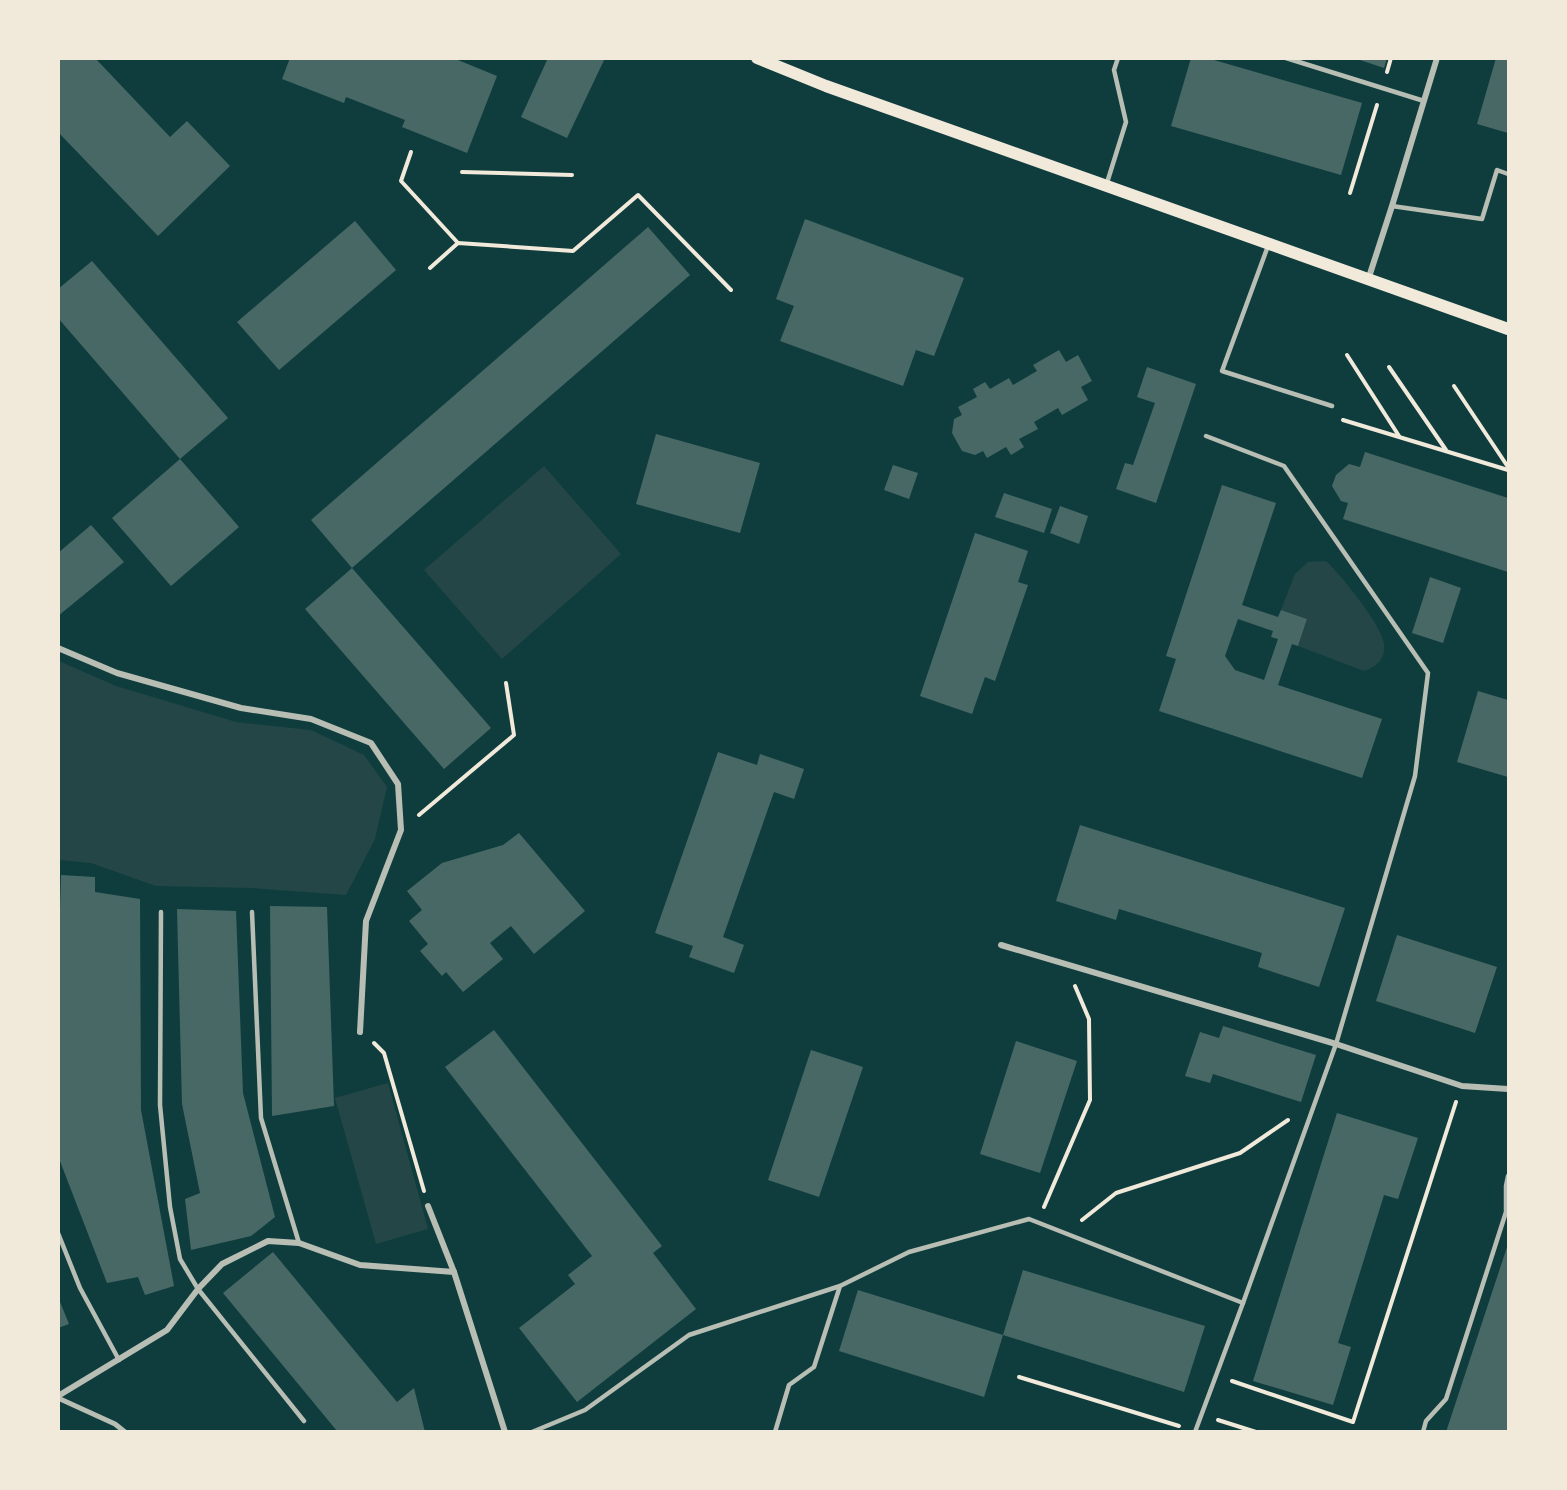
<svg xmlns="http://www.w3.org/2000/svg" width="1567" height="1490" font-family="'Roboto Condensed',sans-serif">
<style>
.green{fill:#244646}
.building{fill:#486865;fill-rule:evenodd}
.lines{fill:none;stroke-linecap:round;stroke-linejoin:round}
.path{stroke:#f1e9da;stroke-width:4}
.service{stroke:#b8beb3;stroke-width:4.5}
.pedestrian{stroke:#b8beb3;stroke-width:5}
.minor{stroke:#b8beb3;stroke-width:6}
.secondary{stroke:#f1e9da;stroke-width:12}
</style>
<rect width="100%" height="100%" fill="#0f3d3e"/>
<g class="green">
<path d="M544,466L621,554L502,659L424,570Z"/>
<path d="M1326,561C1341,575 1381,624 1384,644C1386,659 1376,667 1364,671L1298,646L1307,619L1281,610L1295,574L1308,562Z"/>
<path d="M59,661L116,686L236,722L311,730L364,755L387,787L375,839L346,895L251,888L156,886L91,863L59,860Z"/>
<path d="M388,1083L428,1229L376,1244L335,1098Z"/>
</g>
<g class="building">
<path d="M58,58H95L170,137L187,121L230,166L158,236L58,132Z"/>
<path d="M290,58H453L497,76L467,153L402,127L405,120L346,97L344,103L282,79Z"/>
<path d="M548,58H605L567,138L521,117Z"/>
<path d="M1191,58H1207L1362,103L1341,175L1171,126Z"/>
<path d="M1354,58H1387L1384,68Z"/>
<path d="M1496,58H1508V133L1477,124Z"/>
<path d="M805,219L964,278L934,356L916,350L903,386L780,341L794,306L776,299Z"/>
<path d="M355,221L396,270L279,370L237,322Z"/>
<path d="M648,227L690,275L352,568L311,520Z"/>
<path d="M92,261L228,418L180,459L239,527L171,586L112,518L180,459L58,318V289Z"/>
<path d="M1059,350L1066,362L1078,355L1092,381L1081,387L1088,400L1062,415L1058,408L1034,422L1038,429L1019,439L1024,447L1011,455L1006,447L987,458L983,451L975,455L962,451L952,433L954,419L962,415L958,407L977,397L973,389L985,382L990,389L1009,378L1013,385L1037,371L1033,365Z"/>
<path d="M1147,367L1196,384L1156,503L1116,489L1125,463L1133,465L1155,403L1137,397Z"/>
<path d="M656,434L760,463L740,533L636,504Z"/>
<path d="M1365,452L1508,498V572L1343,519L1348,503L1341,501L1332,486L1336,475L1349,464L1360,467Z"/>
<path d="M893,465L918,473L909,499L884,490Z"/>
<path d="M1222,485L1276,503L1242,605L1278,617L1281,610L1307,619L1298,646L1292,644L1278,685L1382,719L1362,778L1159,711L1176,659L1166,656ZM1238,619L1273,631L1271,637L1278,639L1264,680L1235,670L1225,656Z"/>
<path d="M1004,493L1052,509L1044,533L995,517Z"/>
<path d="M1060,506L1088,516L1079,544L1050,533Z"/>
<path d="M91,525L124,562L58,616V553Z"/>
<path d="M975,533L1028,551L1018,582L1028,585L995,681L985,677L972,714L920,696Z"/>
<path d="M352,568L491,728L444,769L305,609Z"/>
<path d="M1430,577L1461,588L1443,643L1412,633Z"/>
<path d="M1478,691L1508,700V777L1457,762Z"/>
<path d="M718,752L757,765L760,754L804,769L794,799L774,792L723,937L744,945L734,973L689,957L693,946L655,933Z"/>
<path d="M1080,825L1345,908L1319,987L1258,967L1262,953L1119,909L1116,920L1056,901Z"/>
<path d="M519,833L585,911L534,954L511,926L490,943L503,959L463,992L446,972L442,976L420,951L428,944L409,921L422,910L407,891L442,863L503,845Z"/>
<path d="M61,875L95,877V892L140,899L141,1110L174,1286L145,1295L138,1277L107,1283L58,1156V978Z"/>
<path d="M270,906L327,907L334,1106L272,1116Z"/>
<path d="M177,909L236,911L243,1093L275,1217L251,1236L191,1250L185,1199L200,1193L182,1104Z"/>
<path d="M1397,935L1497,967L1475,1033L1376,1001Z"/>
<path d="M1223,1026L1316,1055L1301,1102L1213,1074L1210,1083L1185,1076L1200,1032L1219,1038Z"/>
<path d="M494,1030L662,1246L653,1253L696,1309L577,1402L519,1328L575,1284L568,1275L592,1256L445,1067Z"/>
<path d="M1016,1041L1077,1061L1040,1173L980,1154Z"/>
<path d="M811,1050L863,1067L819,1197L768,1180Z"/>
<path d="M1337,1113L1418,1138L1398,1199L1384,1195L1338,1343L1351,1347L1333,1405L1253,1381Z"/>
<path d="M1508,1244V1432H1446Z"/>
<path d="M273,1252L397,1402L414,1388L425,1432L337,1431L223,1293Z"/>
<path d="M1023,1270L1205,1326L1184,1392L1003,1335Z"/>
<path d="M858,1290L1003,1335L984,1397L839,1351Z"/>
<path d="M58,1297L69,1324L58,1328Z"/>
</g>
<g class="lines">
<g class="path">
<path d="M1387,72L1391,58"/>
<path d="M411,152L401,181L458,243"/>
<path d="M462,172L572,175"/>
<path d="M1350,193L1377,105"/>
<path d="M430,268L458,243L573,251L638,195L731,290"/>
<path d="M1347,355L1399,436"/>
<path d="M1389,367L1446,450"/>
<path d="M1454,386L1508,467"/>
<path d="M1343,420L1508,470"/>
<path d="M419,815L514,735L506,683"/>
<path d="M374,1043L384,1053L424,1191"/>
<path d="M1044,1207L1090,1100L1089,1019L1075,986"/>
<path d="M1082,1220L1116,1193L1240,1153L1288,1120"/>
<path d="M1019,1377L1179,1426"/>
<path d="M1232,1381L1353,1422L1456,1102"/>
<path d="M1218,1420L1256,1432"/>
</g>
<g class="service">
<path d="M1286,58L1424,101"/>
<path d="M1106,186L1126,122L1114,70L1118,58"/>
<path d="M1392,206L1482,219L1497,170L1508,174"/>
<path d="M1268,246L1222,371L1332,406"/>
<path d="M161,912L160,1105L170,1207L180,1259L198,1289L304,1421"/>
<path d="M252,912L261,1118L299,1243"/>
<path d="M58,1233L80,1288L119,1360"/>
<path d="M532,1432L585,1410L689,1335L840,1286"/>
<path d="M775,1432L789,1385L814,1367L840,1286L909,1252L1029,1219L1243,1303"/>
<path d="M1195,1432L1243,1303L1336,1044L1415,776L1428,673L1284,466L1206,436"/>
<path d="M1423,1432L1426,1421L1446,1399L1506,1212V1186L1508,1176"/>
</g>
<path class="pedestrian" d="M58,1398L115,1424L125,1432"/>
<g class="minor">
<path d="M1368,280L1392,206L1437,58"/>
<path d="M58,648L117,673L241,708L311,719L371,743L398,784L401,830L366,921L360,1032"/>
<path d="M1001,945L1336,1044L1462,1086L1508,1089"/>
<path d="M428,1206L454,1272L505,1432"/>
<path d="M58,1396L167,1330L198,1289L222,1264L268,1241L299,1243L360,1265L454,1272"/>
</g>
<path class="secondary" d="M757,58L826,86L1508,329"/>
</g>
<rect width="1567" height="1490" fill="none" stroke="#f1e9da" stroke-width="120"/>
</svg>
